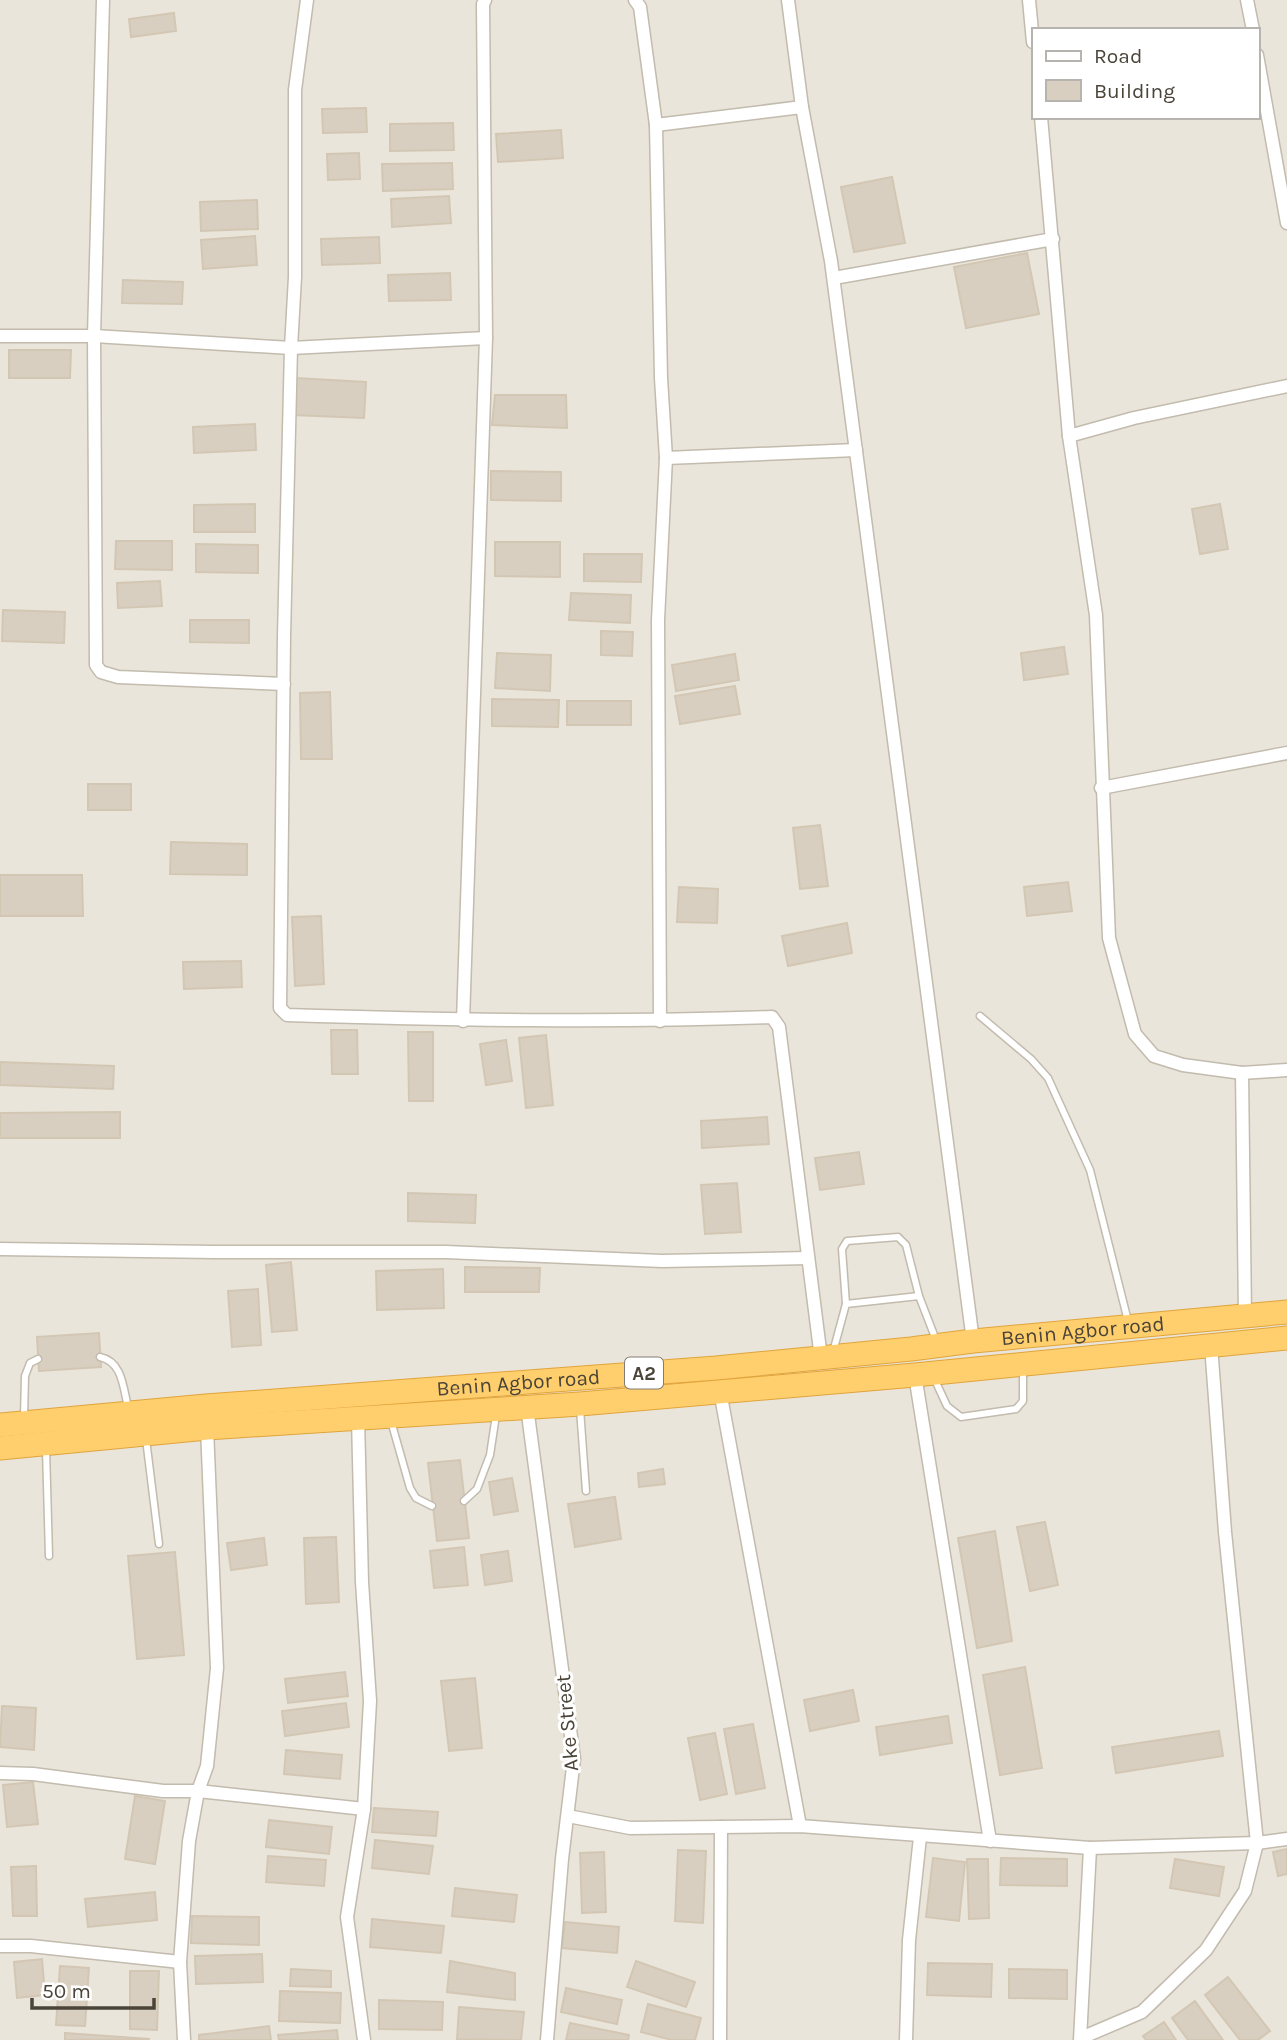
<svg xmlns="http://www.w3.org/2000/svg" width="1287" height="2040" font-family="Karla,sans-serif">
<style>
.residential{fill:#eae5da;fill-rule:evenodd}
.building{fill:#d8cfc1;stroke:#d3c7b4;stroke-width:2}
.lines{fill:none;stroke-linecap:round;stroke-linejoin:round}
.lane-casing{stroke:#c2bbae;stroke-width:9}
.street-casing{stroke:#c2bbae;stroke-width:15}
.highway-casing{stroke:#e0a43c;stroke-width:25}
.lane{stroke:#fff;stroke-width:6}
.street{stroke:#fff;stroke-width:12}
.highway{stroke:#ffcf6e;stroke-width:23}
.labels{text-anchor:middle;stroke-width:6;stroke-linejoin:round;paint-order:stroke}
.shield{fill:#fff;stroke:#817c74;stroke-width:2}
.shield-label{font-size:19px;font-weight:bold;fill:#4b4439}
.street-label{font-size:21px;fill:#4b4439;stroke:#fff}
</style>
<rect width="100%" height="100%" fill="#f6f3ec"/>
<path class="residential" d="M0,0H1287V2040H0ZM1033,30H1257V117H1033Z"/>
<g class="building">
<path d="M174,13L176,31L131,37L129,19Z"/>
<path d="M366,108L367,132L323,133L322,109Z"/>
<path d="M453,123L454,150L390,151V124Z"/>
<path d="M561,130L563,158L498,162L496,134Z"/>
<path d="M359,153L360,179L328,180L327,154Z"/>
<path d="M452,163L453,189L383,191L382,164Z"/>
<path d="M892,177L905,243L854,252L841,187Z"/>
<path d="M449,196L451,223L392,227L391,199Z"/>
<path d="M257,200L258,229L201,231L200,202Z"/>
<path d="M255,236L257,265L203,269L201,240Z"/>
<path d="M379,237L380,263L322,265L321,239Z"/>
<path d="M1027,253L1039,314L966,328L954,267Z"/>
<path d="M450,273L451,300L389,301L388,275Z"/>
<path d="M123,280L183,282L182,304L122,303Z"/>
<path d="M9,350H71L70,378H9Z"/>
<path d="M295,378L366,382L364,418L293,415Z"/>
<path d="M495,395H566L567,428L492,425Z"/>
<path d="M255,424L256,450L194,453L193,427Z"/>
<path d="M491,471L561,472V501L491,500Z"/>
<path d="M255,504V532H194V505Z"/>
<path d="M1220,504L1228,549L1200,554L1192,509Z"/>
<path d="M116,541H172V570L115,569Z"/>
<path d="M495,542H560V577L495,576Z"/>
<path d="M196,544L258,545V573L196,572Z"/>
<path d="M584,554H642L641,582L584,581Z"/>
<path d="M160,581L162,606L118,608L117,583Z"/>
<path d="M571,593L631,595L630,623L569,620Z"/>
<path d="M3,610L65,612L64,643L2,641Z"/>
<path d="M190,620H249V643L190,642Z"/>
<path d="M601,631L633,632L632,656L601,655Z"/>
<path d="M1064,647L1068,674L1024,680L1021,653Z"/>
<path d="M497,653L551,655L550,691L495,688Z"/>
<path d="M735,654L739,680L676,691L672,665Z"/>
<path d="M735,686L740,714L680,724L675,696Z"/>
<path d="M330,692L332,759H301L300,693Z"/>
<path d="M492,699L559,700L558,727L492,726Z"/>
<rect x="567" y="701" width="64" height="24"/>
<rect x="88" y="784" width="43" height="26"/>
<path d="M820,825L828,886L800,889L793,828Z"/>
<path d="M171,842L247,844V875L170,874Z"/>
<path d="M0,875H82L83,916H0Z"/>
<path d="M1068,882L1072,911L1027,916L1024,887Z"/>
<path d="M679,887L718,889L717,923L677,922Z"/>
<path d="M321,916L324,984L295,986L292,917Z"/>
<path d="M847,923L852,953L788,966L782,936Z"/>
<path d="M241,961L242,987L184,989L183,962Z"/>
<path d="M331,1030H357L358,1074H332Z"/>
<path d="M408,1032H433V1101H409Z"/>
<path d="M546,1035L553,1105L526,1108L519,1038Z"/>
<path d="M506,1040L512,1081L486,1085L480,1044Z"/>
<path d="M0,1062L114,1066L113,1089L0,1085Z"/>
<path d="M120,1112V1138H0V1113Z"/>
<path d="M767,1117L769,1144L702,1148L701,1121Z"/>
<path d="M859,1152L864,1184L820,1190L815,1158Z"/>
<path d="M737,1183L741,1232L705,1234L701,1185Z"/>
<path d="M408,1193L476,1195L475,1223L408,1221Z"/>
<path d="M291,1262L297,1330L272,1332L266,1265Z"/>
<path d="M465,1267L540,1268L539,1292H465Z"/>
<path d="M443,1269L444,1308L377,1310L376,1271Z"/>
<path d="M258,1289L261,1345L232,1347L228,1291Z"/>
<path d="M99,1333L101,1367L39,1371L37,1337Z"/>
<path d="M460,1460L469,1538L437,1541L428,1463Z"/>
<path d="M663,1469L665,1484L639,1487L638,1473Z"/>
<path d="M512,1478L518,1511L494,1515L489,1482Z"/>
<path d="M615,1497L621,1539L575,1547L568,1504Z"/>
<path d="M1045,1522L1058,1585L1030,1591L1017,1527Z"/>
<path d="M995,1531L1012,1641L977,1648L958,1538Z"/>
<path d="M336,1537L339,1602L306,1604L304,1538Z"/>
<path d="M264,1538L267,1565L231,1570L227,1543Z"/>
<path d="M464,1547L468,1585L434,1588L430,1551Z"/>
<path d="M508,1551L512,1581L485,1585L481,1555Z"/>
<path d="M175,1552L184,1655L137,1659L128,1556Z"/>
<path d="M1025,1667L1042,1768L1000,1775L983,1675Z"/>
<path d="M345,1672L348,1696L288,1703L285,1679Z"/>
<path d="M475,1678L482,1748L449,1751L441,1681Z"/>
<path d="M853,1690L859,1721L810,1731L804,1700Z"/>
<path d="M346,1703L349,1727L285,1736L282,1711Z"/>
<path d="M2,1706L36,1708L34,1750L0,1747Z"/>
<path d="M948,1716L952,1743L880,1755L876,1727Z"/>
<path d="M753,1724L765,1788L736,1794L724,1729Z"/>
<path d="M1219,1731L1223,1756L1116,1773L1112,1747Z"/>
<path d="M715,1733L727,1794L700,1800L688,1738Z"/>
<path d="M286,1750L342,1755L340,1779L284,1774Z"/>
<path d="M33,1782L38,1824L7,1827L3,1785Z"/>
<path d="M135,1796L165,1801L155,1864L125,1859Z"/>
<path d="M374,1808L438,1812L436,1836L372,1832Z"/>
<path d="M269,1820L332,1827L329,1854L266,1847Z"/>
<path d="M375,1840L433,1846L429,1874L372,1868Z"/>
<path d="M1287,1849V1874L1278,1876L1273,1852Z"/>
<path d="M678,1850L706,1851L703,1923L675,1921Z"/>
<path d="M604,1852L606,1912L582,1913L580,1853Z"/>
<path d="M268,1856L326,1860L324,1886L266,1882Z"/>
<path d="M933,1858L965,1862L959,1921L926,1917Z"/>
<path d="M1001,1858L1067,1859V1886L1000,1885Z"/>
<path d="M967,1859H988L989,1918L969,1919Z"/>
<path d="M1175,1859L1224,1867L1219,1896L1170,1888Z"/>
<path d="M36,1866L37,1916H13L11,1867Z"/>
<path d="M455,1888L517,1895L514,1922L452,1916Z"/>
<path d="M155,1892L157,1920L88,1927L85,1899Z"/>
<path d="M192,1916L259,1917V1945L191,1943Z"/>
<path d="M372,1919L444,1926L441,1953L370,1947Z"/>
<path d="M565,1922L619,1927L617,1953L562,1948Z"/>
<path d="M262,1954L263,1982L196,1984L195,1956Z"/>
<path d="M42,1959L45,1995L17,1998L14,1962Z"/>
<path d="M450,1961L515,1973V2000L447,1992Z"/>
<path d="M636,1961L695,1982L686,2007L627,1987Z"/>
<path d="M928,1963L992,1964L991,1997L927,1995Z"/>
<path d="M60,1966L89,1968L85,2026L56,2025Z"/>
<path d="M291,1969L331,1971V1987L290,1986Z"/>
<path d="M1009,1969L1067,1970V1999L1009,1998Z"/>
<path d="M130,1971H159L157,2030L130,2029Z"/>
<path d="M1228,1977L1270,2031L1258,2040H1240L1205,1995Z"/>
<path d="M566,1988L622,2000L617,2024L561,2012Z"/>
<path d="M280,1991L341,1993L340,2023L279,2021Z"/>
<path d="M379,2000L443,2002L442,2030L379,2029Z"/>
<path d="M1195,2001L1223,2040H1188L1172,2018Z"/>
<path d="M648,2004L701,2018L695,2040H672L641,2032Z"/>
<path d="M459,2007L524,2012L521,2040L457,2039Z"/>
<path d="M1164,2022L1176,2040H1146L1143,2036Z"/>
<path d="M570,2023L629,2035L628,2040H566Z"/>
<path d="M269,2026L271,2040H199V2035Z"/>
<path d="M337,2030L338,2040H279L278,2035Z"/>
<path d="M65,2033L150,2039L65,2040Z"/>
</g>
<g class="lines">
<g class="lane-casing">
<g id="lane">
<path d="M980,1016L1031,1059L1048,1078L1090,1170L1128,1321"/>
<path d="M846,1304L842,1249L847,1241L898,1237L906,1245L919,1296"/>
<path d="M833,1352L846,1304L919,1296L936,1340"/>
<path d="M100,1357C123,1362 123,1388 128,1407"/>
<path d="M934,1378L947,1406L961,1417L1016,1409L1023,1401V1369"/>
<path d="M580,1409L586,1491"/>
<path d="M24,1417L25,1376L30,1363L38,1359"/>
<path d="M391,1421L410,1488L416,1498L432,1506"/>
<path d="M146,1439L159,1544"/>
<path d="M46,1449L49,1556"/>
<path d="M464,1501L477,1489L490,1455L496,1415"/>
</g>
</g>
<g class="street-casing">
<g id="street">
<path d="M103,0L94,336L96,665L101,672L118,677L284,684"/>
<path d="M307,0L295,90V277L291,348L284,636L280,1008L287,1015C449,1020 610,1023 772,1017L779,1027L821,1358"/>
<path d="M635,0L640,7L656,125L802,107"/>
<path d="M788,0L802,107L831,261L973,1341"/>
<path d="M1029,0L1033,42"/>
<path d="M1247,0L1253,30"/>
<path d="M1257,55L1287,223"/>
<path d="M1041,117L1069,436L1134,418L1287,386"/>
<path d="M656,125L661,378L666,458L658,620L660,1021"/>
<path d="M834,278L1053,239"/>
<path d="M0,336H94L291,348L486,338"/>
<path d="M1069,436L1096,615L1109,938L1135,1034L1154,1056L1183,1065L1242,1073L1287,1070"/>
<path d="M666,458L856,450"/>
<path d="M1101,788L1287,753"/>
<path d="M463,1021L486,338L483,4L485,0"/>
<path d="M1242,1073L1245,1316"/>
<path d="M0,1249L214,1252H446L662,1261L808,1258"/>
<path d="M915,1375L990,1841"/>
<path d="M720,1391L800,1826"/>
<path d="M527,1407L574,1759L562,1859L547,2040"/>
<path d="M358,1418L362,1582L370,1701L364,1809L347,1917L364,2040"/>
<path d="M0,1773L33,1774L163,1791H198L364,1809"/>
<path d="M568,1816L630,1828L800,1826L1090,1848L1257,1843L1287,1839"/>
<path d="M0,1946H31L180,1962"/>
<path d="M1081,2038L1142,2012L1206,1950L1245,1891L1257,1843L1225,1532L1211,1345"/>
<path d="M184,2040L180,1962L189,1841L198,1791L207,1766L217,1668L207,1428"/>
<path d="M720,2040L721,1827"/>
<path d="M906,2040L909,1940L920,1837"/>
<path d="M1080,2040L1090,1848"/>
</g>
</g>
<g class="highway-casing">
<g id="highway">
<path id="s1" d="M0,1425L206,1406L716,1368L911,1349L973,1341L1287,1312"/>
<path d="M0,1448L207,1428L580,1404L915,1375L1287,1338"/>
</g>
</g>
<use href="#lane" class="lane"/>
<use href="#street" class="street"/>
<use href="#highway" class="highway"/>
</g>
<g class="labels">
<rect class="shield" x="625" y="1357.5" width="38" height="31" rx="5"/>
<g class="shield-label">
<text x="644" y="1380">A2</text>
</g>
<g class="street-label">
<text dy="7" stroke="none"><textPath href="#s1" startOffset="1087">Benin Agbor road</textPath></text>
<text dy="7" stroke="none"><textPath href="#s1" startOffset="520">Benin Agbor road</textPath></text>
<text transform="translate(567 1723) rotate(-95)" y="7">Ake Street</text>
</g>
</g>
<rect x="1032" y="28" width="228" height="91" fill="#ffffff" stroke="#b7b4b0" stroke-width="2"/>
<rect x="1046" y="51" width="35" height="10" fill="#ffffff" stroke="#b7b4b0" stroke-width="2"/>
<text x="1094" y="63" font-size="21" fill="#4b4439">Road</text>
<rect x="1046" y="80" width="35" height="21" fill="#d8cfc1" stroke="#b7b4b0" stroke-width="2"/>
<text x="1094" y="98" font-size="21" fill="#4b4439">Building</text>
<path d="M32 1998v10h122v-10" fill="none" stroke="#4b4439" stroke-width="3.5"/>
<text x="42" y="1998" font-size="21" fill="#4b4439" stroke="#ffffff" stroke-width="5" paint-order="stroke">50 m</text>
</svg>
